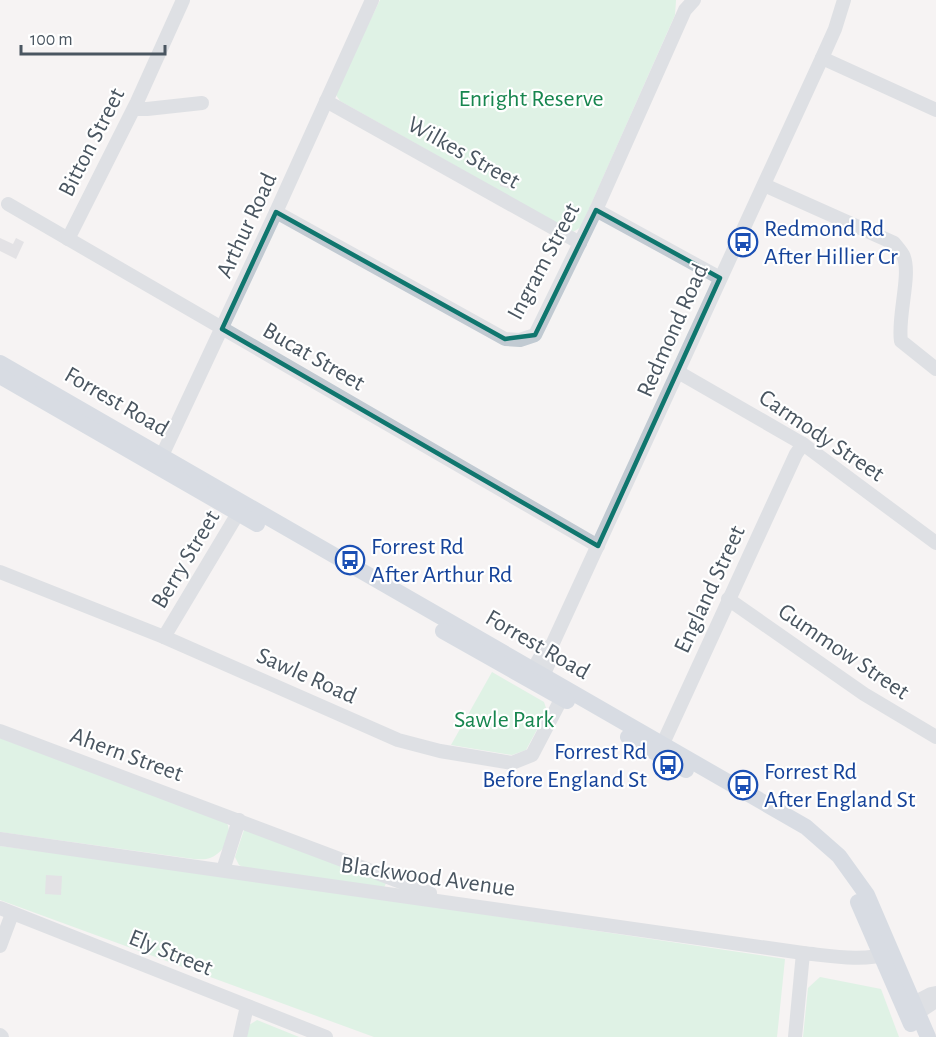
<svg xmlns="http://www.w3.org/2000/svg" width="936" height="1037" font-family="'Alegreya Sans',sans-serif">
<style>
.green{fill:#c3f1d5}
.building{fill:#cdcfd5}
.lines{fill:none;stroke-linecap:round;stroke-linejoin:round}
.minor{stroke:#c1cad2;stroke-width:14}
.major{stroke:#b3c2d1;stroke-width:16}
.marked{fill:none;stroke:#0f766e;stroke-width:4.5;stroke-linejoin:round}
.labels{text-anchor:middle;stroke-width:4.5;stroke-linejoin:round;paint-order:stroke}
.park-label{font-size:24px;fill:#17864f;stroke:#fff}
.street-label{font-size:24px;fill:#4a5661;stroke:#fff}
.transit-label{font-size:24px;fill:#164399;stroke:#fff;text-anchor:start}
</style>
<rect width="100%" height="100%" fill="#f5f3f3"/>
<g class="green">
<path d="M380,0H676L675,15L581,227L573,232L340,101L336,95L337,89Z"/>
<path d="M492,672L544,702L547,711L526,750L512,755L451,745Z"/>
<path d="M0,738L226,821C234,835 224,853 210,858C205,860 199,859 194,859L0,832Z"/>
<path d="M244,830L250,831L386,883L384,888L249,870L239,865L235,857Z"/>
<path d="M0,846L201,872L785,959L777,1037H374L0,900Z"/>
<path d="M820,977L881,989L899,1037H803L808,988Z"/>
<path d="M257,1020L299,1037H244L249,1025Z"/>
</g>
<g class="building">
<path d="M512,175L511,189L500,186V177Z"/>
<path d="M0,238L13,244L16,238L24,242L16,259L0,251Z"/>
<path d="M46,875L62,876L61,895L45,894Z"/>
</g>
<g class="lines">
<g class="minor">
<path d="M822,58L936,110"/>
<path d="M326,101L580,243"/>
<path d="M134,109H147L202,103"/>
<path d="M764,185L894,243C897,247 901,251 903,255C912,273 897,317 901,341L936,369"/>
<path d="M8,204L598,546"/>
<path d="M596,210L720,278"/>
<path d="M276,212L505,339L520,340L535,335L596,210L685,10L694,0"/>
<path d="M68,239L137,102L183,0"/>
<path d="M678,372L803,444L936,543"/>
<path d="M158,464L276,212L372,0"/>
<path d="M0,572L164,637L398,740L440,751L512,763L532,755L566,690"/>
<path d="M728,599L864,694L936,737"/>
<path d="M164,637L243,505"/>
<path d="M529,677L543,652L552,645"/>
<path d="M539,685L552,656V645L822,58L835,29L844,0"/>
<path d="M0,731L430,893"/>
<path d="M659,752L796,454L803,444"/>
<path d="M0,839L803,953C832,956 863,962 891,953"/>
<path d="M223,870L239,820"/>
<path d="M0,908L326,1037"/>
<path d="M0,946L12,914"/>
<path d="M906,1007L931,994L936,993"/>
<path d="M910,1018L936,1001"/>
<path d="M0,1035L2,1037"/>
<path d="M240,1037L247,1006"/>
<path d="M795,1037L803,953"/>
</g>
<g class="major">
<path d="M0,363L806,827L839,856L867,895L928,1037"/>
<path d="M0,376L257,524"/>
<path d="M443,631L567,701"/>
<path d="M628,737L686,770"/>
<path d="M858,902L911,1024"/>
</g>
</g>
<path d="M0 0H936V1037H0ZM596,210L720,278L598,546L222,329L276,212L505,339L535,335Z" fill="#f5f3f3" fill-opacity=".55" fill-rule="evenodd"/>
<path class="marked" d="M596,210L720,278L598,546L222,329L276,212L505,339L535,335Z"/>
<defs>
<g id="bus-ring" transform="scale(1.5)"><circle r="9.5" fill="#fff" stroke="#1a4fb4" stroke-width="1.5"/><path d="M-5-6H5V4H4V6H2V4H-2V6H-4V4H-5ZM-3.5-4V0h7V-4ZM-3.5 1.2v1.5H-2V1.2ZM2 1.2v1.5H3.5V1.2Z" fill="#1a4fb4"/></g>
</defs>
<g fill-rule="evenodd">
<use href="#bus-ring" x="743" y="242"/>
<use href="#bus-ring" x="350" y="560"/>
<use href="#bus-ring" x="668" y="765"/>
<use href="#bus-ring" x="743" y="785"/>
</g>
<g class="labels">
<g class="park-label">
<text x="531" y="106">Enright Reserve</text>
<text x="504" y="727">Sawle Park</text>
</g>
<g class="street-label">
<text transform="translate(91 142) rotate(-63)" y="8">Bitton Street</text>
<text transform="translate(464 152) rotate(29)" y="8">Wilkes Street</text>
<text transform="translate(246 225) rotate(-65)" y="8">Arthur Road</text>
<text transform="translate(543 261) rotate(-62)" y="8">Ingram Street</text>
<text transform="translate(672 330) rotate(-66)" y="8">Redmond Road</text>
<text transform="translate(314 356) rotate(30)" y="8">Bucat Street</text>
<text transform="translate(117 401) rotate(30)" y="8">Forrest Road</text>
<text transform="translate(822 435) rotate(34)" y="8">Carmody Street</text>
<text transform="translate(185 559) rotate(-59)" y="8">Berry Street</text>
<text transform="translate(709 589) rotate(-65)" y="8">England Street</text>
<text transform="translate(538 644) rotate(30)" y="8">Forrest Road</text>
<text transform="translate(844 651) rotate(34)" y="8">Gummow Street</text>
<text transform="translate(307 675) rotate(24)" y="8">Sawle Road</text>
<text transform="translate(127 754) rotate(20)" y="8">Ahern Street</text>
<text transform="translate(428 876) rotate(8)" y="8">Blackwood Avenue</text>
<text transform="translate(171 952) rotate(22)" y="8">Ely Street</text>
</g>
<g class="transit-label">
<text x="764" y="236">Redmond Rd<tspan x="764" dy="28">After Hillier Cr</tspan></text>
<text x="371" y="554">Forrest Rd<tspan x="371" dy="28">After Arthur Rd</tspan></text>
<text x="647" y="759" text-anchor="end">Forrest Rd<tspan x="647" dy="28">Before England St</tspan></text>
<text x="764" y="779">Forrest Rd<tspan x="764" dy="28">After England St</tspan></text>
</g>
</g>
<path d="M21 45v9h144v-9" fill="none" stroke="#4a5661" stroke-width="3"/>
<text x="30" y="45" font-size="18" fill="#4a5661" stroke="#ffffff" stroke-width="4.5" paint-order="stroke">100 m</text>
</svg>
